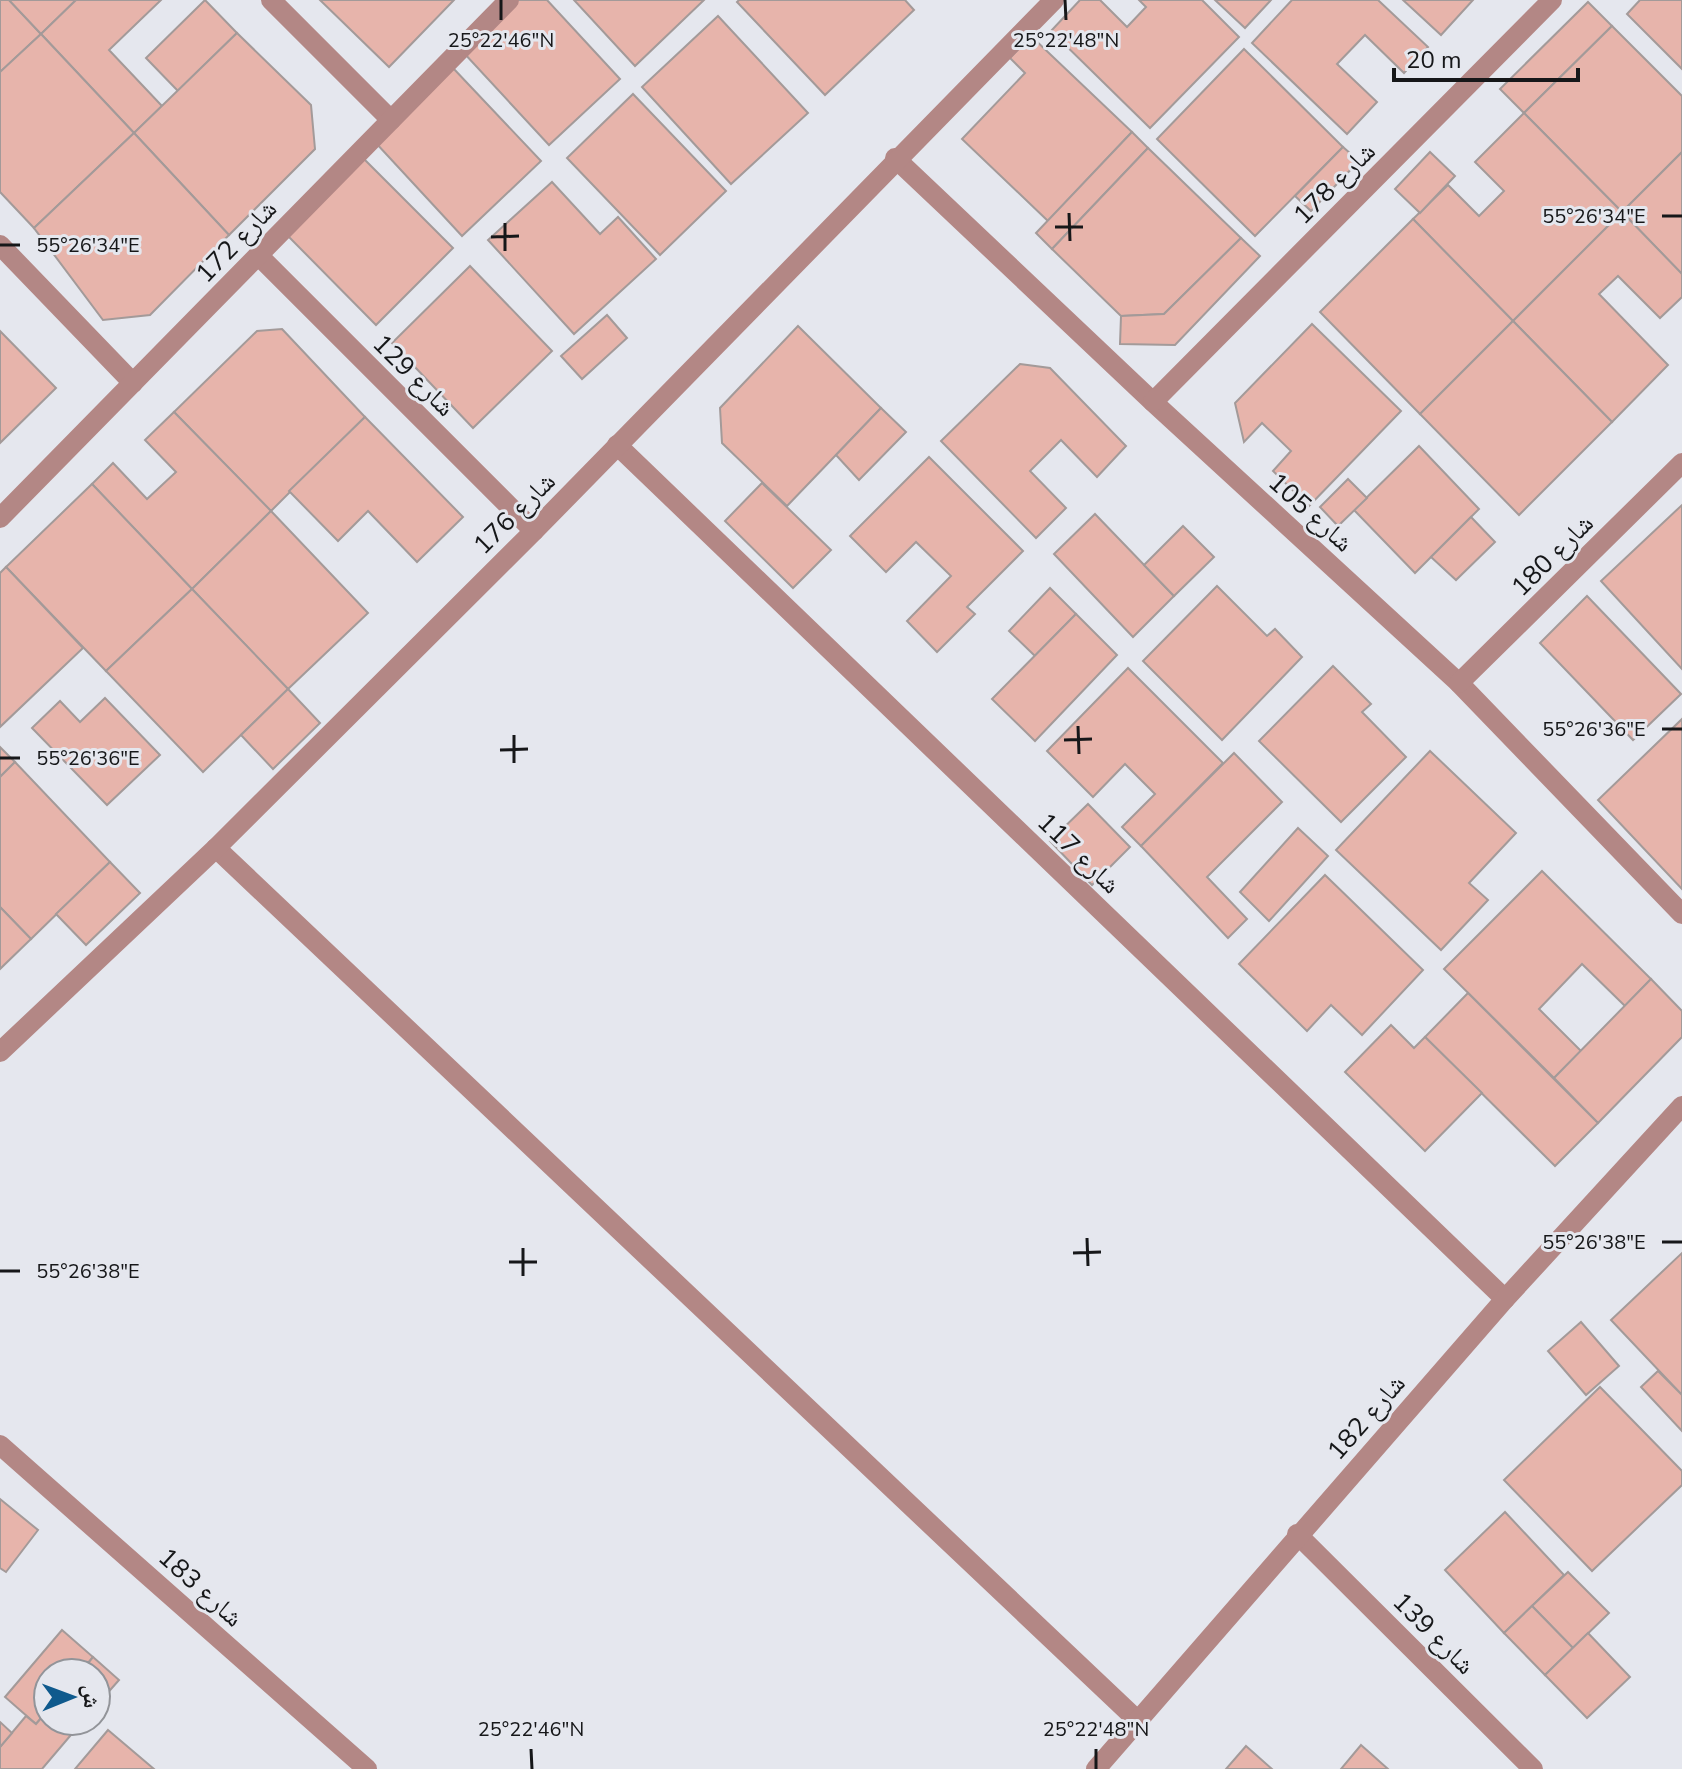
<svg xmlns="http://www.w3.org/2000/svg" width="1682" height="1769" font-family="'Nunito Sans','Noto Naskh Arabic',sans-serif">
<style>
.building{fill:#e7b4ab;stroke:#a39a99;stroke-width:2}
.lines{fill:none;stroke-linecap:round;stroke-linejoin:round}
.street{stroke:#b38785;stroke-width:20}
.ticks{fill:none;stroke:#161719;stroke-width:3}
.labels{text-anchor:middle;stroke-width:6;stroke-linejoin:round;paint-order:stroke}
.street-label{font-size:26px;fill:#161719;stroke:#e5e7ee}
.ticks-label{font-size:20px;text-anchor:middle;fill:#161719;stroke:#e5e7ee;stroke-width:6;stroke-linejoin:round;paint-order:stroke}
</style>
<rect width="100%" height="100%" fill="#e5e7ee"/>
<g class="building">
<path d="M0,0H9L41,34L0,72Z"/>
<path d="M9,0H76L41,34Z"/>
<path d="M76,0H161L109,50L162,106L134,133L41,34Z"/>
<path d="M205,0L237,33L178,91L146,58Z"/>
<path d="M320,0H454L389,67Z"/>
<path d="M518,0H547L620,79L549,145L463,52Z"/>
<path d="M574,0H704L635,66Z"/>
<path d="M739,0H905L914,10L825,95L737,2Z"/>
<path d="M1080,0H1100L1127,27L1146,7L1139,0H1202L1239,37L1150,128L1051,31Z"/>
<path d="M1215,0H1271L1245,28Z"/>
<path d="M1292,0H1378L1428,47L1404,73L1365,35L1337,64L1377,102L1347,134L1252,43Z"/>
<path d="M1403,0H1473L1441,35Z"/>
<path d="M1640,0H1682V69L1627,14Z"/>
<path d="M1588,2L1612,26L1524,113L1500,89Z"/>
<path d="M718,16L808,113L731,184L642,87Z"/>
<path d="M1612,26L1682,96V152L1622,212L1524,113Z"/>
<path d="M237,33L311,105L315,149L229,235L134,133Z"/>
<path d="M41,34L134,133L34,228L0,192V72Z"/>
<path d="M1031,36L1132,132L1048,221L962,139L1025,73L1010,58Z"/>
<path d="M1244,49L1343,147L1255,236L1157,139Z"/>
<path d="M453,68L541,161L462,236L375,142Z"/>
<path d="M633,94L726,191L660,255L567,158Z"/>
<path d="M1524,113L1622,212L1513,321L1413,219L1448,185L1479,216L1504,191L1475,162Z"/>
<path d="M1132,132L1148,148L1052,249L1036,233Z"/>
<path d="M134,133L229,235L150,315L103,320L34,228Z"/>
<path d="M1343,147L1359,161L1311,211L1295,196Z"/>
<path d="M1148,148L1241,238L1164,314L1121,316L1052,249Z"/>
<path d="M1430,152L1455,176L1420,213L1395,189Z"/>
<path d="M1682,152V272L1681,273L1622,212Z"/>
<path d="M364,159L453,248L376,325L288,236Z"/>
<path d="M552,182L600,234L618,217L656,259L574,334L488,240Z"/>
<path d="M1622,212L1682,274V297L1660,318L1618,276L1599,294L1668,365L1612,422L1513,321Z"/>
<path d="M1413,219L1513,321L1420,414L1320,312Z"/>
<path d="M1241,238L1260,256L1175,345L1120,344L1121,316L1164,314Z"/>
<path d="M470,266L552,351L473,428L392,343Z"/>
<path d="M607,315L627,338L582,379L561,356Z"/>
<path d="M1513,321L1612,422L1519,515L1420,414Z"/>
<path d="M1312,324L1401,411L1309,506L1273,471L1291,451L1262,423L1244,442L1235,403Z"/>
<path d="M798,326L881,408L787,506L722,443L720,408Z"/>
<path d="M282,329L365,417L271,511L174,412L257,331Z"/>
<path d="M0,331L56,388L0,443Z"/>
<path d="M1020,364L1050,368L1126,446L1097,477L1061,440L1030,471L1066,508L1036,538L941,441Z"/>
<path d="M881,408L906,432L859,480L836,455Z"/>
<path d="M174,412L271,511L192,589L92,484L113,463L147,499L176,472L145,440Z"/>
<path d="M365,417L463,517L417,562L368,511L338,541L289,491Z"/>
<path d="M1419,446L1479,509L1415,573L1354,510Z"/>
<path d="M929,457L1023,551L967,607L975,614L937,652L907,621L951,576L916,542L886,572L850,536Z"/>
<path d="M1348,479L1367,498L1338,526L1320,507Z"/>
<path d="M762,483L831,550L793,588L725,521Z"/>
<path d="M92,484L192,589L106,671L6,567Z"/>
<path d="M1682,505V669L1601,581Z"/>
<path d="M271,511L368,613L288,689L192,589Z"/>
<path d="M1095,514L1174,596L1133,637L1054,554Z"/>
<path d="M1471,517L1495,542L1456,580L1431,557Z"/>
<path d="M1183,526L1214,557L1174,596L1144,565Z"/>
<path d="M6,567L83,648L0,727V573Z"/>
<path d="M1217,586L1267,636L1275,629L1302,657L1222,740L1143,661Z"/>
<path d="M1050,588L1076,614L1035,656L1009,631Z"/>
<path d="M192,589L288,689L203,772L106,671Z"/>
<path d="M1587,596L1681,694L1633,740L1540,643Z"/>
<path d="M1076,614L1117,655L1035,741L992,699Z"/>
<path d="M1333,666L1371,704L1362,712L1406,757L1341,822L1259,741Z"/>
<path d="M1128,668L1223,763L1141,846L1122,827L1155,794L1125,764L1093,797L1047,751Z"/>
<path d="M288,689L320,723L273,769L241,735Z"/>
<path d="M105,698L160,755L107,805L32,728L60,701L80,722Z"/>
<path d="M1682,719V889L1598,800Z"/>
<path d="M0,747L15,762L0,777Z"/>
<path d="M1430,751L1516,833L1469,883L1488,900L1441,950L1336,850Z"/>
<path d="M1234,753L1282,802L1207,877L1247,919L1228,938L1141,846Z"/>
<path d="M15,762L110,862L31,939L0,907V777Z"/>
<path d="M1088,804L1130,847L1092,885L1050,841Z"/>
<path d="M1298,828L1328,856L1269,921L1240,892Z"/>
<path d="M110,862L140,893L86,945L56,914Z"/>
<path d="M1542,871L1651,979L1625,1006L1582,964L1539,1009L1581,1051L1554,1078L1444,969Z"/>
<path d="M1325,875L1423,970L1362,1035L1331,1005L1307,1031L1239,964Z"/>
<path d="M0,907L31,939L0,969Z"/>
<path d="M1651,979L1682,1011V1037L1598,1123L1554,1078Z"/>
<path d="M1468,993L1598,1123L1555,1166L1425,1037Z"/>
<path d="M1391,1025L1414,1048L1425,1037L1482,1093L1425,1151L1345,1072Z"/>
<path d="M1682,1253V1395L1611,1320Z"/>
<path d="M1581,1322L1619,1366L1586,1395L1548,1351Z"/>
<path d="M1658,1371L1682,1395V1431L1641,1387Z"/>
<path d="M1600,1387L1682,1471V1485L1592,1571L1504,1480Z"/>
<path d="M0,1499L38,1530L6,1572L0,1568Z"/>
<path d="M1505,1512L1564,1575L1504,1633L1445,1570Z"/>
<path d="M1568,1572L1609,1613L1573,1648L1532,1606Z"/>
<path d="M1532,1606L1573,1648L1545,1675L1504,1633Z"/>
<path d="M62,1630L93,1657L80,1673H48V1710L36,1724L5,1697Z"/>
<path d="M1588,1633L1630,1677L1587,1718L1545,1675Z"/>
<path d="M93,1657L119,1680L96,1706V1673H80Z"/>
<path d="M48,1710V1721H67L76,1729L42,1769H0V1747L26,1716L36,1724Z"/>
<path d="M0,1722L12,1733L0,1747Z"/>
<path d="M108,1730L154,1769H75Z"/>
<path d="M1361,1745L1388,1769H1341Z"/>
<path d="M1246,1746L1272,1769H1226Z"/>
</g>
<g class="lines">
<g class="street">
<path d="M271,0L391,120"/>
<path d="M895,158L1153,402L1459,683L1682,914"/>
<path d="M0,245L133,383"/>
<path d="M258,255L534,531"/>
<path d="M1153,402L1552,0"/>
<path d="M617,445L1505,1299"/>
<path d="M0,518L509,0"/>
<path d="M1459,683L1682,463"/>
<path d="M216,848L1137,1720"/>
<path d="M0,1052L216,848L534,531L1054,0"/>
<path d="M0,1445L367,1769"/>
<path d="M1297,1534L1533,1769"/>
<path d="M1096,1769L1505,1299L1682,1106"/>
</g>
</g>
<path class="ticks" d="M501,0V20M1065,0L1066,20M1069,213L1070,241M1662,216H1682M505,223V251M1055,227H1083M491,237L519,236M0,245H20M1078,726L1079,754M1662,729H1682M514,735V763M1064,740L1092,739M500,750L528,749M0,758H20M1087,1238L1088,1266M1662,1242H1682M523,1248V1276M1073,1253L1101,1252M509,1262H537M0,1271H20M531,1749L532,1769M1096,1749V1769"/>
<g class="labels">
<g class="street-label">
<text transform="translate(1334 183) rotate(-45)" y="9">شارع 178</text>
<text transform="translate(236 241) rotate(-46)" y="9">شارع 172</text>
<text transform="translate(414 375) rotate(45)" y="9">شارع 129</text>
<text transform="translate(1311 512) rotate(42)" y="9">شارع 105</text>
<text transform="translate(514 513) rotate(-45)" y="9">شارع 176</text>
<text transform="translate(1552 555) rotate(-45)" y="9">شارع 180</text>
<text transform="translate(1079 853) rotate(44)" y="9">شارع 117</text>
<text transform="translate(1366 1417) rotate(-49)" y="9">شارع 182</text>
<text transform="translate(201 1587) rotate(42)" y="9">شارع 183</text>
<text transform="translate(1434 1633) rotate(45)" y="9">شارع 139</text>
</g>
</g>
<g class="ticks-label">
<text x="501" y="47">25°22'46"N</text>
<text x="1066" y="47">25°22'48"N</text>
<text x="1594" y="223">55°26'34"E</text>
<text x="88" y="252">55°26'34"E</text>
<text x="1594" y="736">55°26'36"E</text>
<text x="88" y="765">55°26'36"E</text>
<text x="1594" y="1249">55°26'38"E</text>
<text x="88" y="1278">55°26'38"E</text>
<text x="531" y="1736">25°22'46"N</text>
<text x="1096" y="1736">25°22'48"N</text>
</g>
<g transform="translate(72 1697) rotate(89)"><circle r="38" fill="#e5e7ee" stroke="#929499" stroke-width="2"/>
<path d="M0-6L14 30L0 20L-14 30Z" fill="#0f5a8d"/>
<text y="-12" font-size="22" font-weight="bold" text-anchor="middle" fill="#161719">ش</text>
</g>
<path d="M1394 68v12h184v-12" fill="none" stroke="#161719" stroke-width="4"/>
<text x="1406" y="68" font-size="24" fill="#161719" stroke="#e5e7ee" stroke-width="6" paint-order="stroke">20 m</text>
</svg>
